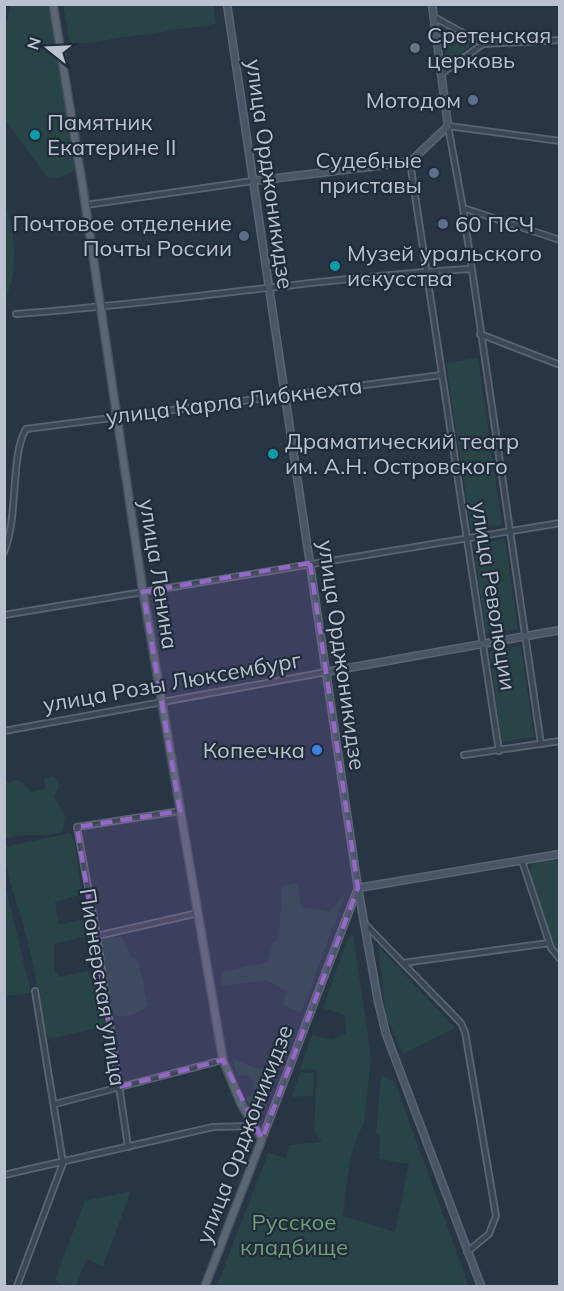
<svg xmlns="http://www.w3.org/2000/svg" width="564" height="1291" font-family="Mulish,sans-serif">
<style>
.green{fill:#294446}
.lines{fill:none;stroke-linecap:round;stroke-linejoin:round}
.street-casing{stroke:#5a6572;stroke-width:8}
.secondary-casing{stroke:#5a6572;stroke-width:9}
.primary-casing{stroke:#45505e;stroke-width:10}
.street{stroke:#3b4754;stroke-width:4.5}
.secondary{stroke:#495668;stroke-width:6}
.primary{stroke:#5a6674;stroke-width:7}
.marked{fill:#9468c5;fill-opacity:0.2;stroke:#9468c5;stroke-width:4.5;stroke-dasharray:12 8;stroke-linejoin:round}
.worship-dot{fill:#6b7280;stroke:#202c3a;stroke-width:2}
.service-dot{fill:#5c6f8a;stroke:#202c3a;stroke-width:2}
.culture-dot{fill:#0f9aa8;stroke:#202c3a;stroke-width:2}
.shop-dot{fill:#3f7fe0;stroke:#202c3a;stroke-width:2}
.labels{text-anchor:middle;stroke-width:4.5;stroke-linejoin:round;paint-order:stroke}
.poi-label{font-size:22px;fill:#b9c2ce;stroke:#202c3a;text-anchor:start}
.street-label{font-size:22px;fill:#b9c2ce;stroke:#202c3a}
.park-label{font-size:22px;fill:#709f78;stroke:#202c3a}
</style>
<rect width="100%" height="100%" fill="#273545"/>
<g class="green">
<path d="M11,5H48L76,169C70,175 55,179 47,177L5,119V29Z"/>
<path d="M63,5H213L216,24L70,45Z"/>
<path d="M444,25L472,44L447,65Z"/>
<path d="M4,203C15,219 18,278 7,293L4,292Z"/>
<path d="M478,358L502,525L471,529L446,363Z"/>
<path d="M505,539L518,629L486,634L473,544Z"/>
<path d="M521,646L534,737L502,742L489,651Z"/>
<path d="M54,776L59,787L54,797L65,816L63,830C52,840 21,831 5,839V783L18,780L32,792L45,789L44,779Z"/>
<path d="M70,833L75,843L82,894L55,902L59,925L85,919L87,936L54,944V972L60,977L86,971L96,973L106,1026L49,1039L45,1032C39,998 34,964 25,932C19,905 4,873 5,847Z"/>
<path d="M559,859V953L554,945L528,874L533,863Z"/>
<path d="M297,883L301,907L329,912L345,895L301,1013L283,1005L287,991L267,980L222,986L221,972L268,962L273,943L279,939L282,886Z"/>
<path d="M5,885L31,993L5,996Z"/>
<path d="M353,934L371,1057L364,1124C348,1149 347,1187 343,1216L395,1232L409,1164L379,1159L380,1136L376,1134L381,1075L395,1082L469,1286H217L268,1153L286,1158L289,1145L322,1142L314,1130L317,1070L300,1069L312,1035L332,1040L346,1033L345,1015L323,1008L347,940Z"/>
<path d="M107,936L122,937L130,956L138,961L148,1005C142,1013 123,1019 114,1015L100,943L102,938Z"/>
<path d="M378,946L455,1028L403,1054L386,1016Z"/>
<path d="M232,1058L257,1069L277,1065L259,1118L255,1117L246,1097L254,1094V1082L248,1075L238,1076Z"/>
<path d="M300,1072L314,1073L313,1096L292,1097Z"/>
<path d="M131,1191L103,1266L86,1259L76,1286H63L55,1279L85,1201Z"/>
</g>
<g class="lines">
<g class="street-casing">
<g id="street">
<path d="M434,17L483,44L560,40"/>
<path d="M441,74L483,44"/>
<path d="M410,162L499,751"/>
<path d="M86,205L253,181"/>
<path d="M463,208L560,240"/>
<path d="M16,314C168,303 318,278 470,269"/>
<path d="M480,334L560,365"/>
<path d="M4,552C19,516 10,455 26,429L442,375"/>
<path d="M4,615L560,523"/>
<path d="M4,731L326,672"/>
<path d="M541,744L463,208L448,126L560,141"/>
<path d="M464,755L560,741"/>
<path d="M522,861L551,948L560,959"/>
<path d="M364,923L461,1023L465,1032L496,1216L489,1234L467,1252"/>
<path d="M97,936L198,913"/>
<path d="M403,963L549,943"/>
<path d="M55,1104L223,1060"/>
<path d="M128,1147L97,936L77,827L180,811"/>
<path d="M4,1175L213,1127L253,1126"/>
<path d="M17,1286L63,1163L35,991"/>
</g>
</g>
<g class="secondary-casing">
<g id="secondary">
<path d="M227,4L358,888L378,1001L386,1034L481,1286"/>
<path d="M253,181L410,162L448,126L432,4"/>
<path d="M326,672L560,630"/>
<path d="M358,888L560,854"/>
<path d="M262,1139L358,888"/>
</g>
</g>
<g class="primary-casing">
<path id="primary" d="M53,4L82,182L143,592L223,1060L241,1104L262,1139L205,1286"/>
</g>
<use href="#street" class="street"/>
<use href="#secondary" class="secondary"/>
<use href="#primary" class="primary"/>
</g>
<path class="marked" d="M310,563L358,888L262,1139L223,1060L119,1087L77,827L180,811L143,592Z"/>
<circle class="worship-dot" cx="415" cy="48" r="6"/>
<g class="service-dot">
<circle cx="473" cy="100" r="6"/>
<circle cx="434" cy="173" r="6"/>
<circle cx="443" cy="224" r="6"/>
<circle cx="244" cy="236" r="6"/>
</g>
<g class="culture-dot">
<circle cx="35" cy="135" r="6"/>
<circle cx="335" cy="266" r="6"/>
<circle cx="273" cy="454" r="6"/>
</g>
<circle class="shop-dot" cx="317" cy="750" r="6"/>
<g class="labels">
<g class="poi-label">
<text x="427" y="43">Сретенская<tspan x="427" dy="25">церковь</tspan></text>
<text x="461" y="108" text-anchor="end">Мотодом</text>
<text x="47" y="130">Памятник<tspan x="47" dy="25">Екатерине II</tspan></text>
<text x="422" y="168" text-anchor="end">Судебные<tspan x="422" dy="25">приставы</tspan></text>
<text x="232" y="231" text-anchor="end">Почтовое отделение<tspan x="232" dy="25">Почты России</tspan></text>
<text x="455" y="232">60 ПСЧ</text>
<text x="347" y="261">Музей уральского<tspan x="347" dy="25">искусства</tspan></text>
<text x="285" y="449">Драматический театр<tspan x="285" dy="25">им. А.Н. Островского</tspan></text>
<text x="305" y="758" text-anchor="end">Копеечка</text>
</g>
<g class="street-label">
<text transform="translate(270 174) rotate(82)" y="8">улица Орджоникидзе</text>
<text transform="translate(234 401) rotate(-7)" y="8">улица Карла Либкнехта</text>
<text transform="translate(159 574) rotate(81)" y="8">улица Ленина</text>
<text transform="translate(494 596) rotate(81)" y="8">улица Революции</text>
<text transform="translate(342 655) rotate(82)" y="8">улица Орджоникидзе</text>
<text transform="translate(172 682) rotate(-10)" y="8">улица Розы Люксембург</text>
<text transform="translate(103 987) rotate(81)" y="8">Пионерская улица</text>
<text transform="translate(244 1134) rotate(-69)" y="8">улица Орджоникидзе</text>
</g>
<g class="park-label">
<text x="294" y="1230">Русское<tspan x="294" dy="25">кладбище</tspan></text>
</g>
</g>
<rect width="564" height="1291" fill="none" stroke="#b9c2ce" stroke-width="12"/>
<g transform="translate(48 48) rotate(288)" stroke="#202c3a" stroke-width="4.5" paint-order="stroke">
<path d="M0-4.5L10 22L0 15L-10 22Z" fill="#b9c2ce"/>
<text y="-9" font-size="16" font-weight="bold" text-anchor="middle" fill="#b9c2ce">N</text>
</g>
</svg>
